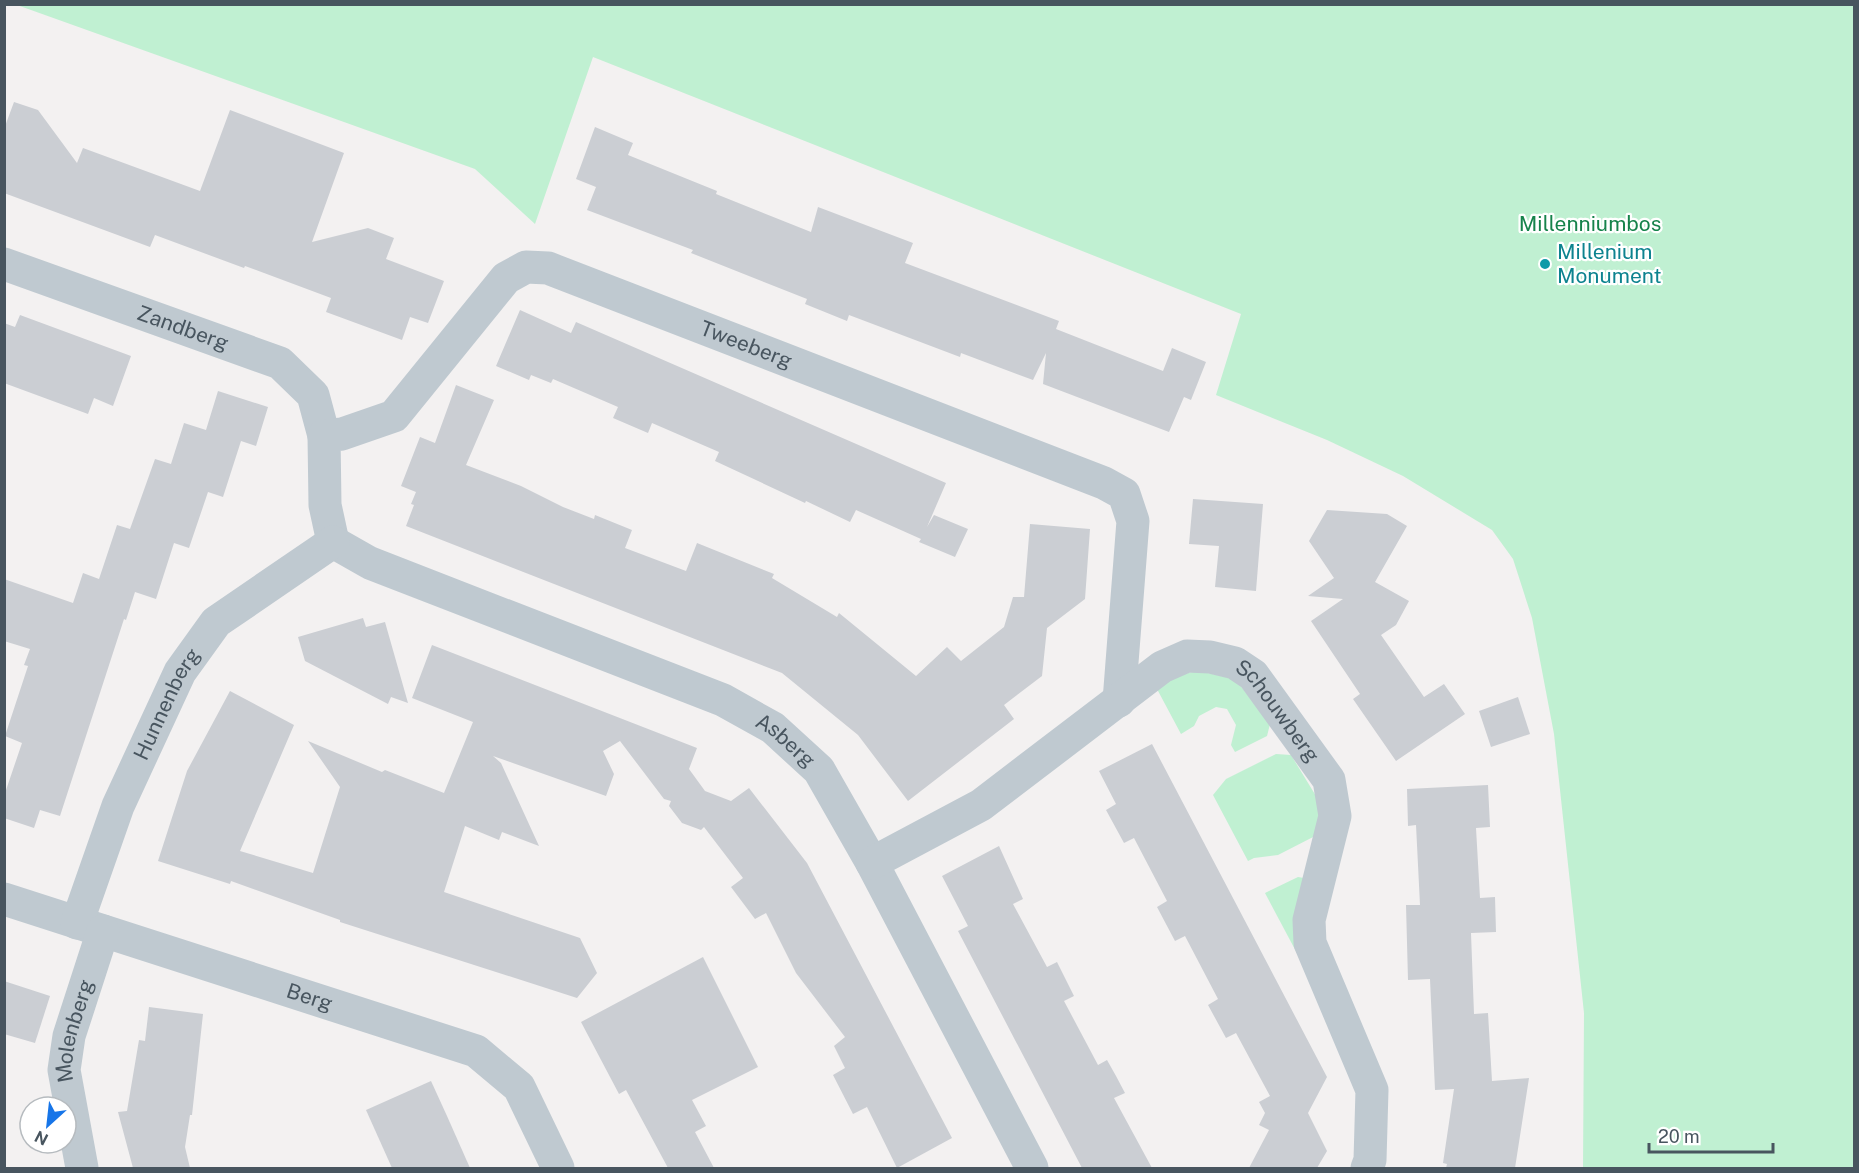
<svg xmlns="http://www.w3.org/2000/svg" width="1859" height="1173" font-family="'Public Sans',sans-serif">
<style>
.green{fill:#c0f0d2}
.building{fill:#cbced3}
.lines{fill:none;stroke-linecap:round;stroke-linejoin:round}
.street{stroke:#bfc9d0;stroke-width:33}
.culture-dot{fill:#0f9aa8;stroke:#fff;stroke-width:2}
.labels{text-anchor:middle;stroke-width:4.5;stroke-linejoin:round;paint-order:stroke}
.park-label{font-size:21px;fill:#16834b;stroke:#fff}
.culture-label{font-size:21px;fill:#0d838f;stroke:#fff;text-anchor:start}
.street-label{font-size:21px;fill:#48555f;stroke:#fff}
</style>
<rect width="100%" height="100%" fill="#f3f1f1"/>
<g class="green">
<path d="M17,5H1854V1168H1583L1584,1013L1554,734L1532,618L1513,559L1492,530L1403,476L1327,440L1216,395L1241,314L593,57L535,224L475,169Z"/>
<path d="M1199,671L1230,678L1240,685L1270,724L1267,736L1235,752L1231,745L1236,725L1227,709L1216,707L1199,716L1194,726L1181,734L1157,689C1169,680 1185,672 1199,671Z"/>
<path d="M1276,754L1291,755L1316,796L1320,808L1317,835L1278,855L1254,858L1248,861L1213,795L1226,779Z"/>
<path d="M1298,877L1304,878L1299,957L1265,893Z"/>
</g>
<g class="building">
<path d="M14,102L38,110L77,163L83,148L200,191L230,110L344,153L312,242L368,228L394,238L386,259L444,281L428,323L410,317L402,340L326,312L331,298L245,266L244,268L155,235L150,247L4,193V129Z"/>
<path d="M595,127L633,143L628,155L717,191L716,194L811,232L818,207L913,243L905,263L1059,321L1056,329L1163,371L1172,348L1206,362L1191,400L1184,397L1169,432L1043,384L1046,353L1033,380L961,353L960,357L849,315L847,321L805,304L807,299L691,253L693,250L587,210L596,187L576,179Z"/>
<path d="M520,310L571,333L576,322L946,483L927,527L934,515L968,529L955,557L919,542L921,539L856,510L850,522L806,501L805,503L715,461L719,452L652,423L648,433L613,418L618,407L553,379L551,383L531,375L529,380L496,366Z"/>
<path d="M20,315L131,356L113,406L94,398L88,414L4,383V323L15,327Z"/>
<path d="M456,385L494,400L466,465L521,486L563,507L594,519L595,515L632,530L625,548L686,571L697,543L774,574L772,578L837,617L839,613L916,676L947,647L961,661L1004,627L1013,597H1024L1030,524L1090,529L1085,599L1047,628L1042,676L1004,705L1014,719L908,801L858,735L782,673L406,526L414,505L411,504L416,492L401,486L420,437L435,443Z"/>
<path d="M218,391L268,407L256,446L241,441L223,497L208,492L189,548L174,543L156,599L135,592L126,620L124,619L60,816L40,810L34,828L4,818V796L22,743L5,736L28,666L24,665L30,649L4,641V579L73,603L83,573L99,579L117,525L130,529L155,459L171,464L184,423L206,430Z"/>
<path d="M1193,499L1263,504L1256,591L1215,587L1219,546L1189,544Z"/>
<path d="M1327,510L1387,514L1407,526L1375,582L1409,601L1396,625L1381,635L1424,697L1444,684L1465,714L1396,761L1353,699L1360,694L1311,621L1343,599L1308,596L1334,578L1309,541Z"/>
<path d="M363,618L366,627L385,622L408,703L391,697L388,704L305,661L298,637Z"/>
<path d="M432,645L697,748L689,769L705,791L731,801L749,788L807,863L952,1138L897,1168L867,1107L853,1114L833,1075L845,1068L834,1046L845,1037L796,973L766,913L755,919L731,887L743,878L704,827L701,830L682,823L669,806L671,801L664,799L620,741L603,751L614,774L606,796L493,756L501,763L539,846L502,832L499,840L465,826L444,892L580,938L597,973L577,998L340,922V920L231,881L230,884L158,861L187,771L230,691L294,725L240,851L313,873L340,787L308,741L382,772L385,770L444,793L473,722L412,698Z"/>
<path d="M1518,697L1530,734L1491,747L1479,711Z"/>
<path d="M1152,744L1327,1077L1308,1113L1327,1151L1317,1168H1249L1269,1130L1259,1125L1265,1113L1259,1102L1270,1096L1236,1033L1226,1038L1208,1005L1218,999L1185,936L1175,941L1157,907L1167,901L1134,838L1124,843L1106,810L1116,804L1099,771Z"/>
<path d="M1488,785L1490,827L1476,828L1480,898L1495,897L1496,932L1471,933L1474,1014L1488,1013L1492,1081L1529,1078L1515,1168H1446L1447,1164L1443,1163L1454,1089L1435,1090L1430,979L1408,980L1406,905H1420L1416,825L1408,826L1407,789Z"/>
<path d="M999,846L1023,899L1013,904L1047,967L1057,962L1074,996L1064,1001L1098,1065L1107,1060L1116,1076L1125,1093L1114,1098L1152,1168H1082L958,931L968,926L942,876Z"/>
<path d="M703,957L758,1067L692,1100L706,1126L695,1132L714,1168H668L626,1090L619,1094L581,1022Z"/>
<path d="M4,981L50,996L35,1043L4,1034Z"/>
<path d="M149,1007L203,1014L192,1115H190L185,1147L190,1168H133L118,1112L127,1111L139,1040L145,1041Z"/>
<path d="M431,1081L447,1116L470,1168H392L366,1110Z"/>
</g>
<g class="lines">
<g class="street">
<path id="s1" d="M4,264L280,363L313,395L324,436"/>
<path id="s2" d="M333,542L325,505L324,436L342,434L394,416L506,278L526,267L548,268L1104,483L1124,494L1133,521L1119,701"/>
<path id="s3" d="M333,542L370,563L723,700L773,728L819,770L872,863L1032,1168"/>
<path id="s4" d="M872,863L981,805L1162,667L1187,656L1210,657L1235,663L1253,675L1329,780L1335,816L1309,920L1310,943L1372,1090L1370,1160L1367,1168"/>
<path id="s5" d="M4,899L476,1051L519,1087L558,1168"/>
<path id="s6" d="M77,923L118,806L180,672L216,622L333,542"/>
<path id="s7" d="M82,1168L64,1070L69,1036L103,931"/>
</g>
</g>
<circle class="culture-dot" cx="1545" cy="264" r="6"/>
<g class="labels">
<g class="park-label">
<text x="1590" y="231">Millenniumbos</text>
</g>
<g class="culture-label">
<text x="1557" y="259">Millenium<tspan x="1557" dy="24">Monument</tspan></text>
</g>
<g class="street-label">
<text dy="7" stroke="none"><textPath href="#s1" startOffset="190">Zandberg</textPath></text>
<text dy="7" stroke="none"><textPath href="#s2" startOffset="615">Tweeberg</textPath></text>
<text dy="7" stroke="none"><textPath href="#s6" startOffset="237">Hunnenberg</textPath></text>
<text dy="7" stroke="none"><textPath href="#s4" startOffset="492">Schouwberg</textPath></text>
<text dy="7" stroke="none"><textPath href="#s3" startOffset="496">Asberg</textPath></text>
<text dy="7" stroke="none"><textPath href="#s5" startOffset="321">Berg</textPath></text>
<text dy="7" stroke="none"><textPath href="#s7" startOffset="140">Molenberg</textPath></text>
</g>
</g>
<rect width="1859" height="1173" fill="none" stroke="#48555f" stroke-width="12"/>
<g transform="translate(48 1125) rotate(207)"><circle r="28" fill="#ffffff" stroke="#b6bbbf" stroke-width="1.5"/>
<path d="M0-4.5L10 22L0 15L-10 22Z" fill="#1775e8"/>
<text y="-9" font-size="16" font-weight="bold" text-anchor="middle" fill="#48555f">N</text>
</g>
<path d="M1649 1143v9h124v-9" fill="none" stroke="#48555f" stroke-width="3"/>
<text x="1658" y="1143" font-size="18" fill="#48555f" stroke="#ffffff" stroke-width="4.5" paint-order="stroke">20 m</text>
</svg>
